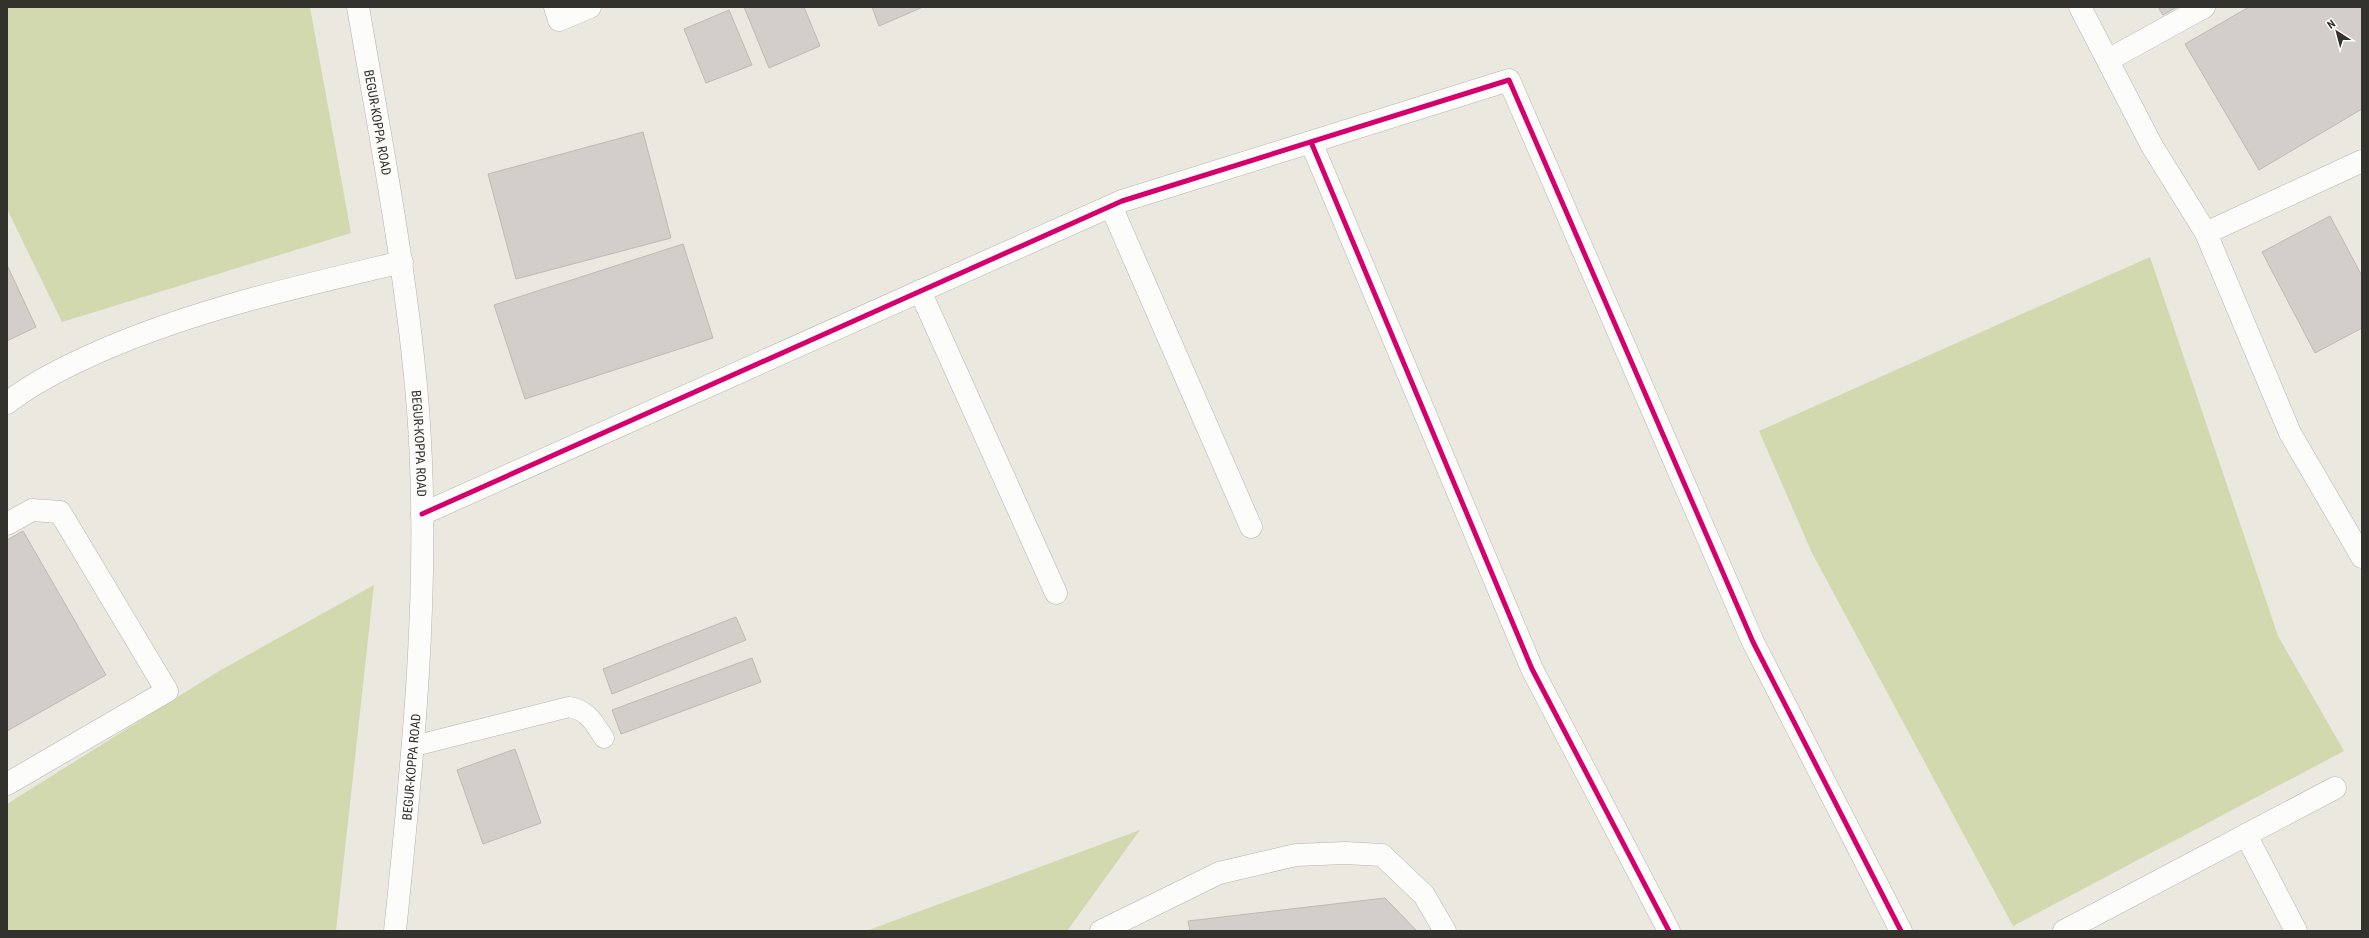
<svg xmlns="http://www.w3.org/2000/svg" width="2369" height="938" font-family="'Roboto Condensed',sans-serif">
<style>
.green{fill:#d3d9ae}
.building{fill:#d3ceca;stroke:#bdb9b5}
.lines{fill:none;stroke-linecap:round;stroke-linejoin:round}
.lane-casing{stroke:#b7b4ae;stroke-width:21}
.street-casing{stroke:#b7b4ae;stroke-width:23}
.secondary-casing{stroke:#b7b4ae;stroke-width:23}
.lane{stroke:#fcfcfa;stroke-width:20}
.street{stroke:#fcfcfa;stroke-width:22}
.secondary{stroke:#fcfcfa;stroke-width:22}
.cycleway-casing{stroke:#fff;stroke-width:8}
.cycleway{stroke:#d6006c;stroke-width:5}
.labels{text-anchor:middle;stroke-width:4;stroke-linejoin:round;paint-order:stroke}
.street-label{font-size:13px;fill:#34322c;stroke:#fff}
</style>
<rect width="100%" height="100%" fill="#ebe8e0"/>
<g class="green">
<path d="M7,7H310L351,233L62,322L7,209Z"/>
<path d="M2150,257L2278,636L2344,751L2013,926L1812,553L1759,431Z"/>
<path d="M374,585L336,931H7V804L219,671Z"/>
<path d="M1140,830L1067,931H866Z"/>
</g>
<g class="building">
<path d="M744,7H804L820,46L769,68Z"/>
<path d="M872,7H923L879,26Z"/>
<path d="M2158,7H2177L2163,15Z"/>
<path d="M2249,7H2362V109L2259,170L2185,44Z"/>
<path d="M729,10L752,65L706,83L684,29Z"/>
<path d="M643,132L671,238L516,279L488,174Z"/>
<path d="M2330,216L2362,276V328L2315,353L2262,252Z"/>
<path d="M683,244L713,338L525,399L494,305Z"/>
<path d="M7,265L36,327L7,341Z"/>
<path d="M23,531L106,675L7,731V540Z"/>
<path d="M736,617L746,640L612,694L603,669Z"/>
<path d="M752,658L761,682L621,734L612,710Z"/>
<path d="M515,749L541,823L483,844L457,770Z"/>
<path d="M1385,898L1417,931H1190L1188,921Z"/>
</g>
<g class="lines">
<g class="lane-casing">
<path id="lane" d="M414,746L569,707C588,710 594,723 604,738"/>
</g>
<g class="street-casing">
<g id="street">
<path d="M555,7L559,20L590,7"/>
<path d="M2108,60L2204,7"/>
<path d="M1311,142L1532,669L1669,931"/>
<path d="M1111,206L1251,527"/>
<path d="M2206,233L2362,161"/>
<path d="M920,291L1056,593"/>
<path d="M422,514L1122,201L1509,80L1753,642L1901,931"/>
<path d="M7,524L32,510L60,512L167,691L7,784"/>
<path d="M2246,835L2296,931"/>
<path d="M1101,931L1219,873L1296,855L1345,853L1382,855L1424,895L1445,931"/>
<path d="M2064,931L2335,788"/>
</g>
</g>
<g class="secondary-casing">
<g id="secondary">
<path id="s1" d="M358,7C381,141 407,274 418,409C431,583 413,758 395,931"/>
<path d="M2080,7L2152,146L2206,233L2290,433L2362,557"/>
<path d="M7,403C37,380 71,364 105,349C201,308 301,286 402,262"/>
</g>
</g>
<use href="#lane" class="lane"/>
<use href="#street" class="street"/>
<use href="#secondary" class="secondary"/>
<g class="cycleway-casing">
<g id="cycleway">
<path d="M1311,142L1532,669L1669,931"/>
<path d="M422,514L1122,201L1509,80L1753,642L1901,931"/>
</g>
</g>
<use href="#cycleway" class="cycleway"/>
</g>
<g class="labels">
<g class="street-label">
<text dy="5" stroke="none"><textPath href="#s1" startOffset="117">BEGUR-KOPPA ROAD</textPath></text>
<text dy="5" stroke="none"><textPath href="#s1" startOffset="441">BEGUR-KOPPA ROAD</textPath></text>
<text transform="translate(411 767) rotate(-85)" y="5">BEGUR-KOPPA ROAD</text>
</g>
</g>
<rect width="2369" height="938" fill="none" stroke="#34322c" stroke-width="16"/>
<g transform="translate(2337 32) rotate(324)" stroke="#ffffff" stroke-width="3" paint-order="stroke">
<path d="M0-3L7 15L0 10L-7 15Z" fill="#34322c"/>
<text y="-6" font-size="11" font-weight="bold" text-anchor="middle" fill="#34322c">N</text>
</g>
</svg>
